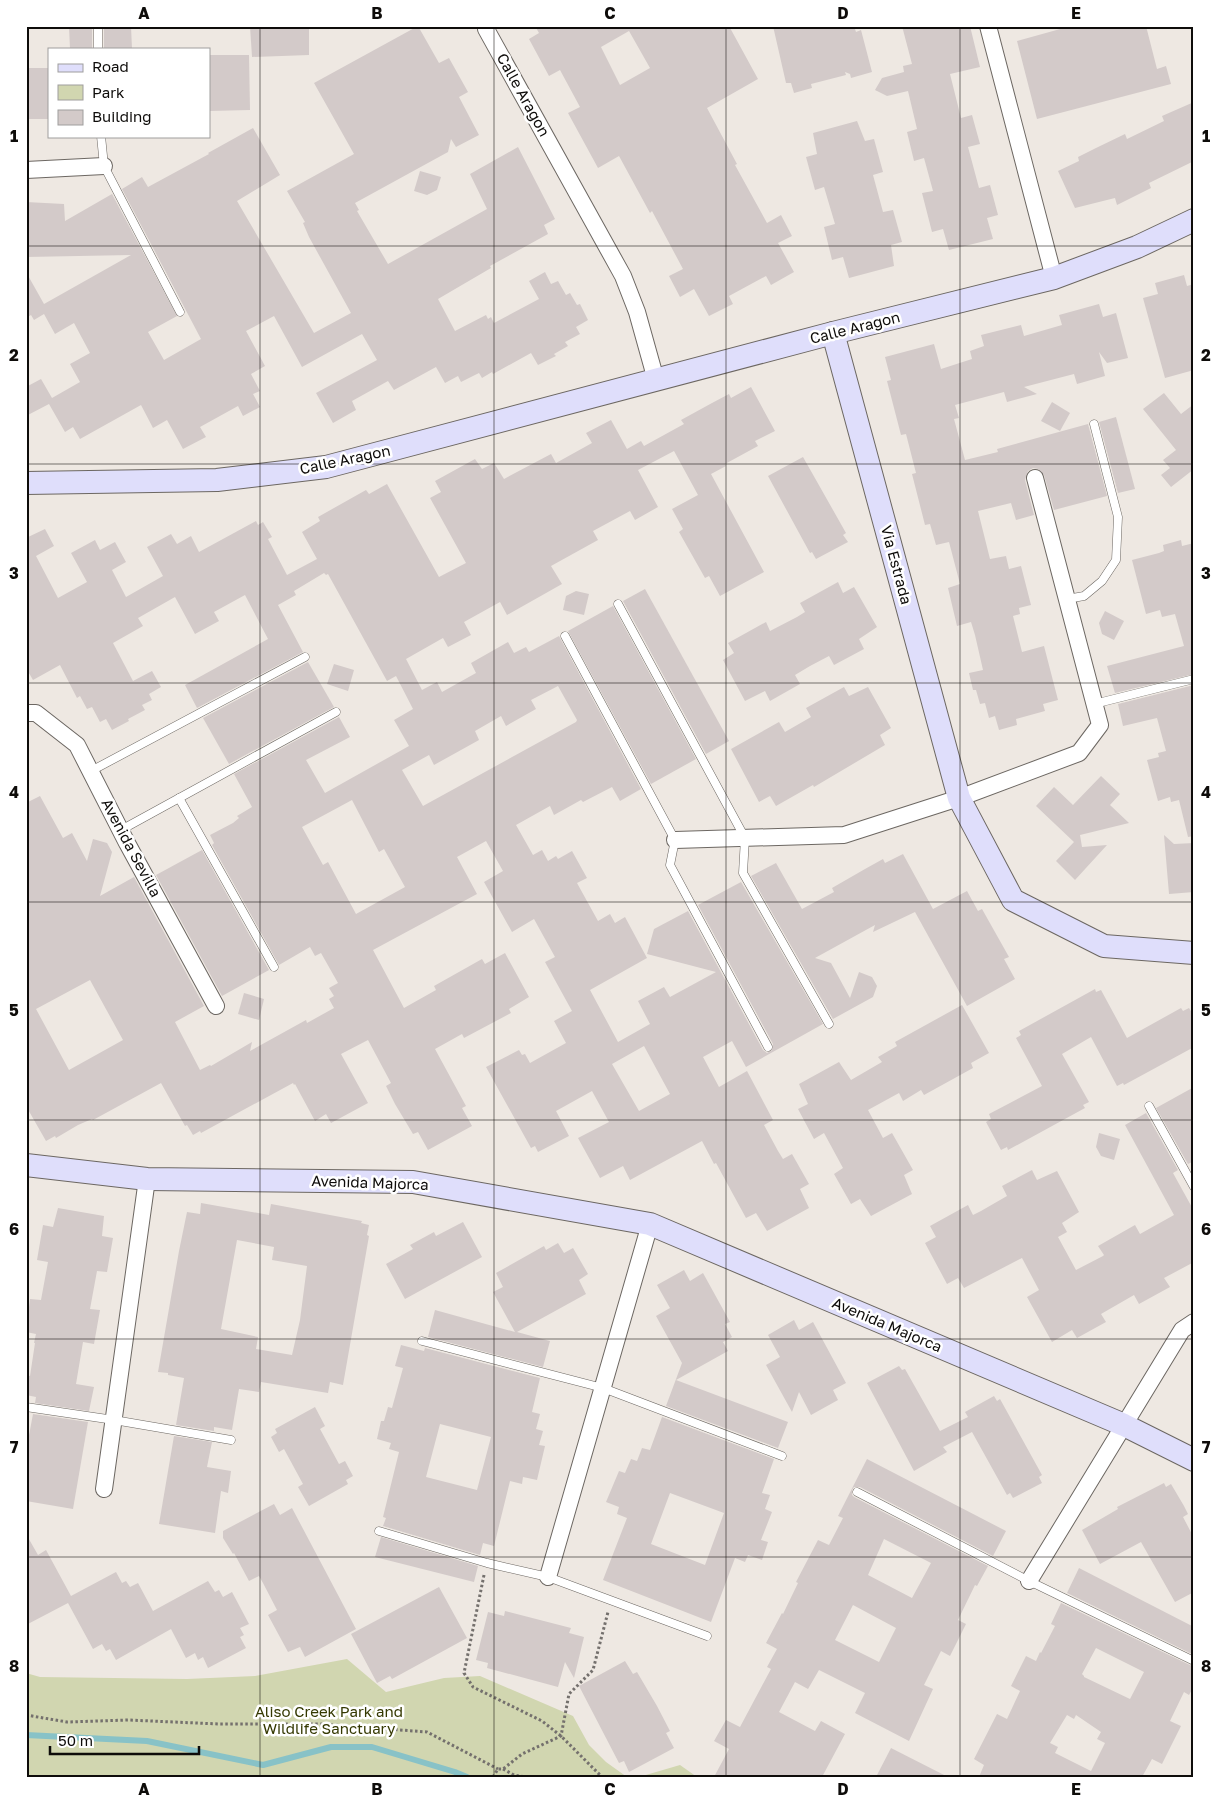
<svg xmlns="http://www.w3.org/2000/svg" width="1220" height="1803" font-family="'Golos Text',sans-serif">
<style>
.green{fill:#d1d6b0}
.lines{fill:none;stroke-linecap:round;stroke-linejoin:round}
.stream{stroke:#88c2c7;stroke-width:6}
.building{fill:#d3cac9;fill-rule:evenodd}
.lane-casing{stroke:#6c6762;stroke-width:9}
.street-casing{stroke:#6c6762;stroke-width:18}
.secondary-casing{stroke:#6c6762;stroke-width:24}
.path{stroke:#74706d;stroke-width:3;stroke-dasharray:2.5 2.5;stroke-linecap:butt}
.lane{stroke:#fff;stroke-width:8}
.street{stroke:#fff;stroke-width:16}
.secondary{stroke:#dfdefb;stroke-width:22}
.grid{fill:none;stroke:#0e0c0a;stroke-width:1;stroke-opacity:0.55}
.labels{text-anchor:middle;stroke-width:5;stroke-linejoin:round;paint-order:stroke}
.street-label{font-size:15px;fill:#0e0c0a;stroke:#fff}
.park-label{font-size:15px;fill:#353902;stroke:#fff}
.neatline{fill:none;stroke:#0e0c0a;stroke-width:2}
.grid-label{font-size:16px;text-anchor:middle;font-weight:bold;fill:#0e0c0a}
</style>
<rect width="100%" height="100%" fill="#eee8e2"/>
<g class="green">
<path d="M347,1659L386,1692L444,1678L480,1676L573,1716L589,1745L606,1762L627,1777H26V1673L40,1677L187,1679L255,1676Z"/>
<path d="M680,1765L697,1777H639Z"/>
</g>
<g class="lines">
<path class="stream" d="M26,1735L147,1741L263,1765L331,1747H372L455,1772L467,1777"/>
</g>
<g class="building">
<path d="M69,26H92V49H70Z"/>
<path d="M104,26H131L132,49H104Z"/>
<path d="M250,26H309V55L252,57Z"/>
<path d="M418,26L439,63L449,58L468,92L459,97L479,135L456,147L451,139L448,152L355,203L359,210L357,211L388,264L487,209L470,174L518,147L555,219L544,225L548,234L490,266L491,268L438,299L455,331L486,315L488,319L491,317L494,323L539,299L529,281L545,272L551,284L558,281L566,295L570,293L577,305L580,304L588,320L576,327L580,334L565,342L568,346L554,354L556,356L538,365L531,353L493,374L492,372L482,378L479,373L461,382L458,376L445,383L436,367L394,390L388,381L352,401L356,410L333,423L316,393L377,360L362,334L302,367L274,316L246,331L265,366L251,374L260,391L253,394L260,407L243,416L238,406L200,427L206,437L183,449L167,420L153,428L141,405L80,439L73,427L65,432L49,404L26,416V387L41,379L52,398L80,382L70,364L90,353L74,323L55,334L44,314L34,320L31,315L26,318V272L44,304L131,255L26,257V202L64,204L65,221L112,194L177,316L148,332L164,360L201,339L122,189L142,177L148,187L209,154L208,153L253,128L280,175L237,201L314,333L351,313L309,237L303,223L305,222L287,191L354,154L314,83Z"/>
<path d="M535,26H729L758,79L707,108L737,164L735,165L767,223L781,215L792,236L778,243L794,272L771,285L766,276L729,296L733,304L709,316L694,289L680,297L669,276L683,269L652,211L650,213L619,156L598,168L568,113L580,107L560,70L549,76L529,39L539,33ZM629,31L650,68L620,85L601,47Z"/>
<path d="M773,26H854L856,32L861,30L872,72L851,78L850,74L845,72L846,75L811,84L812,88L794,93L791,83H786Z"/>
<path d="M902,26H970L980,67L950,74L961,118L972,115L980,144L968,147L979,188L990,185L998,215L987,218L993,239L949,250L943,229L932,232L922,193L933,191L924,158L914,161L907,132L917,129L908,91L887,96L875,90L882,78L904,72L903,66L912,64Z"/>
<path d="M1071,26H1146L1157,69L1166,66L1171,84L1037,119L1017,41Z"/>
<path d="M209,55H249L250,110L209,111Z"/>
<rect x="26" y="68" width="23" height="51"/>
<path d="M1194,102V161L1149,183L1151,188L1117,205L1115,198L1075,208L1058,171L1079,161L1078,157L1096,148L1125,134L1127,139L1164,121L1162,116Z"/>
<path d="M857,121L865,141L874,139L883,172L873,175L883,212L893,210L902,242L891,245L894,266L849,278L843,257L832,260L824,227L835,224L824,187L815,190L806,157L817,154L813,133Z"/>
<path d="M420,171L441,177L437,190L427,195L414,191Z"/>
<path d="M1184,275L1187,286L1194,284V370L1165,378L1143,298L1158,294L1155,283Z"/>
<path d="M1099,304L1103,317L1116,313L1128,358L1107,363L1099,352L1105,376L1077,384L1074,374L1024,387L1037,394L1007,402L1004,392L955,405L959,418L954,419L965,460L998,452L997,449L1088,424L1107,496L1054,510L1044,475L1038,469L1033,468L1028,471L1025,480L1034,515L1016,520L1011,503L978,511L990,559L1006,556L1009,569L1021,566L1031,605L1019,608L1020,614L1013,616L1022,652L1044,646L1058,700L1043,704L1045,711L1016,719L1017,725L999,730L995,716L989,718L985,703L980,704L976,690H973L969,673L983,670L975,635L971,622L957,626L948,588L960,584L949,542L936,545L930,524L925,525L912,474L916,473L906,434L901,435L887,381L891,380L885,357L934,344L941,369L972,359L970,351L984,346L981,335L1021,325L1024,336L1062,325L1059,315Z"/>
<path d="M751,387L775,431L755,441L758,446L725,464L726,466L711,474L764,572L720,596L709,576L705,578L679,532L683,529L672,509L698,495L674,451L638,470L658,507L635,520L630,511L593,531L598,540L551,566L562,584L507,615L500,602L464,622L471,635L448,647L443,638L406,659L422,690L437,682L442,692L476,673L471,663L508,642L514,653L526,647L529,652L559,636L641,789L620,801L612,787L583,802L581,800L554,815L550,806L516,825L533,855L542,850L548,861L556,856L558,859L572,851L587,878L577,883L598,921L610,914L615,923L625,917L647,958L590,990L618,1042L650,1024L638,1001L664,987L670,997L716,972L647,954L654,929L688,911L763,1050L767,1053L772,1050L773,1044L698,905L741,882L823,1024L746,1067L732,1041L703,1057L719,1087L747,1071L773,1120L764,1125L778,1151L783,1159L792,1154L809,1184L800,1189L809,1208L767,1231L756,1213L746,1218L716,1163L714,1164L702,1141L630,1180L623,1166L600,1178L578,1138L609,1122L592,1091L556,1111L569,1136L538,1152L535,1146L531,1148L486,1067L519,1050L522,1055L525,1054L530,1063L566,1043L554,1021L572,1011L545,962L555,957L534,919L512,932L484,882L503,871L486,841L457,857L477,894L373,950L404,1008L436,990L434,986L482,959L485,964L505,953L529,997L509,1009L511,1013L464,1038L462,1034L435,1049L466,1106L462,1108L472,1126L428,1150L418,1132L413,1134L395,1104L386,1086L391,1083L368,1040L341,1054L368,1103L331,1123L326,1114L315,1121L295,1084L294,1085L293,1083L201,1133L200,1131L193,1135L187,1125L185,1126L161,1083L93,1120L92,1119L78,1125L56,1138L55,1136L46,1141L26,1106V803L40,796L63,838L72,833L87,861L93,839L107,843L112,852L100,896L134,877L204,1006L175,1022L200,1070L210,1065L211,1066L252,1042L250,1051L306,1020L307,1023L334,1008L329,999L334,996L329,988L338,983L321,953L315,956L310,947L279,965L212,845L214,843L210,835L233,823L239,818L237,816L252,807L234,774L339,717L350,737L306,760L325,793L409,746L394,720L413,709L396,676L387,681L328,574L326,575L324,573L294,591L296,595L278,605L303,652L197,708L185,685L268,639L245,595L214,612L219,621L195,634L175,597L138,618L143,626L113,643L133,681L152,671L161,687L149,694L152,700L142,705L145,710L128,719L129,721L112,730L106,719L100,722L92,707L87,709L80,696L77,698L60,665L33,680L26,668V538L45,529L54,546L36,556L58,598L87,582L71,553L95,540L100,550L115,542L126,562L112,570L126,597L163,576L147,547L171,534L177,544L191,536L199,552L256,521L258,525L263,522L272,537L268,539L287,575L317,559L302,532L320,521L318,517L366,490L369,494L387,484L439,577L466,563L430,498L441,492L435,481L475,459L482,469L494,463L504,479L551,454L556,463L592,443L586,433L611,420L627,449L641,441L644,446L684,424L681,420L712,403L729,394L731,398ZM558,686L577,720L576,722L423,806L402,770L429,755L434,765L479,740L475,731L501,716L506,726L536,709L531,700ZM352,800L379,852L384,849L405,887L356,914L328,862L323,865L302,827ZM90,980L123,1040L69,1070L36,1009ZM644,1046L670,1094L639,1111L612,1064Z"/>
<path d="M1164,393L1181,414L1194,404V469L1171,487L1161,475L1170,468L1163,460L1176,450L1143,409Z"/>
<path d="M1052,402L1070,413L1060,431L1041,421Z"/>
<path d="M1116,417L1135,489L1118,493L1099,422Z"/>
<path d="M803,457L846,533L843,535L848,542L816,559L812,552L810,553L768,476Z"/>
<path d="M1181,540L1182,546L1194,543V674L1115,693L1107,666L1184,646L1175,614L1162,617L1160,610L1146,614L1132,560L1159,553L1164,551L1163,545Z"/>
<path d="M838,582L843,593L854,587L877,627L859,639L864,649L834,665L829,656L810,666L795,675L800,684L770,701L765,691L745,701L723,660L734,653L728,643L766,622L770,631L797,617L805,612L800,603Z"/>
<path d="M645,589L729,741L706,754L623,601Z"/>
<path d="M576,591L589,594L584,615L563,610L566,596Z"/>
<path d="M613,606L696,759L651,784L568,631Z"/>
<path d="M1105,611L1124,621L1114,640L1102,634L1099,623Z"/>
<path d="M308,662L334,707L229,764L203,718Z"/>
<path d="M334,664L354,670L348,691L327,684Z"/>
<path d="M1194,685V836L1188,837L1179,800L1171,802L1170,797L1158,801L1147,760L1159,757L1158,753L1166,751L1157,718L1123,726L1118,704Z"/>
<path d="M844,687L849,696L868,687L891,728L880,735L885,745L814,787L813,785L776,806L770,796L759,802L731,749L779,722L785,732L811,717L806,708Z"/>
<path d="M1101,776L1120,794L1110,805L1129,823L1080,835L1082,847L1107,845L1075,880L1056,861L1074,842L1036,806L1054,787L1073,805Z"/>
<path d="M1164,835L1174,844L1194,843V892L1169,894Z"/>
<path d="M202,850L269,970L222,996L156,875Z"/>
<path d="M903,854L933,909L967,891L978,911L982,909L1009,957L1004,959L1015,979L967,1006L915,912L873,932L875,925L815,958L831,963L850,998L859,972L872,977L877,986L873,997L833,1019L751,876L776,863L802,909L834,892L832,888L865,869L883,859L885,863Z"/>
<path d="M1095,989L1096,992L1101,990L1127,1038L1181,1008L1183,1011L1189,1008L1194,1016V1047L1124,1085L1123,1083L1117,1086L1091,1037L1062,1054L1089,1102L1083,1105L1085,1108L1008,1150L1007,1147L1001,1150L986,1122L991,1119L989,1114L1042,1086L1016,1038L1021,1035L1019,1031Z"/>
<path d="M244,993L264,999L259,1020L238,1014Z"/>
<path d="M962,1005L989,1053L971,1063L973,1068L924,1095L921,1090L903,1101L899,1093L868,1110L883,1138L892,1133L913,1170L904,1175L912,1194L871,1216L860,1199L851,1204L834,1174L843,1168L824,1133L814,1139L798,1109L808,1104L799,1084L839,1062L851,1080L882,1062L878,1057L897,1046L895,1042Z"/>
<path d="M1194,1087V1161L1188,1164L1156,1108Z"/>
<path d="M1146,1113L1178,1170L1173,1173L1194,1211V1262L1164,1278L1170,1287L1139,1304L1134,1295L1101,1314L1106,1322L1077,1338L1072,1330L1052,1342L1027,1297L1039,1290L1022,1258L964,1288L958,1278L947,1284L925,1243L936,1237L930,1226L968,1205L973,1215L981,1211L1007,1196L1002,1186L1032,1170L1037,1180L1057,1171L1079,1212L1062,1223L1067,1232L1058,1237L1076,1270L1103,1256L1104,1255L1098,1246L1135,1225L1140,1234L1174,1215L1125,1125Z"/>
<path d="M1099,1133L1120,1139L1114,1160L1101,1156L1096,1147Z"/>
<path d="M201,1203L269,1215L271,1204L362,1221L361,1223L369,1225L367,1235L369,1236L343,1385L330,1382L328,1393L261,1382L259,1392L239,1389L232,1430L214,1427V1431L176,1425L184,1378L168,1375V1373L158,1372L179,1251L187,1212L200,1214ZM237,1240L274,1247L272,1260L307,1266L300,1320L292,1355L256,1349L258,1337L221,1329Z"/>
<path d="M58,1208L104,1216L102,1236L113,1238L107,1272L97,1271L90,1309L100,1310L94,1344L83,1342L76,1384L94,1387L89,1411L35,1403L36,1397L26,1395V1375L30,1376L35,1343H34L36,1334L26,1332L30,1299L41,1300L48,1262L37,1260L43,1225L53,1227Z"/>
<path d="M463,1222L482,1257L405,1299L386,1264L413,1249L410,1245L434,1232L436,1236Z"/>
<path d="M558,1243L564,1253L573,1248L588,1274L579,1280L586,1294L517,1332L550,1341L543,1367L428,1337L435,1310L515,1332L493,1292L503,1287L496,1273L544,1246L546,1250Z"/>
<path d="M684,1270L690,1281L703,1273L730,1322L725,1324L732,1337L723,1342L728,1351L676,1380L788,1422L778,1448L666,1406L682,1363L656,1316L670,1308L657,1285Z"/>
<path d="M794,1320L799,1330L813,1322L846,1383L833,1390L838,1400L811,1415L799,1392L792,1412L766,1365L780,1357L768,1335Z"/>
<path d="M401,1345L424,1351L425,1348L540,1378L532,1412L540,1414L536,1429L543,1431L539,1445L545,1446L537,1480L523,1477L522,1484L510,1481L494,1546L483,1543L480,1555L383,1526L386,1518L383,1517L399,1452L389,1449L391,1443L377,1439L381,1421H384L388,1407L392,1408L403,1368L395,1366ZM440,1424L491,1437L477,1490L426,1477Z"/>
<path d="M899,1366L902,1370L905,1369L940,1431L968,1417L965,1412L994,1396L997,1401L1000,1399L1042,1475L1039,1477L1042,1483L1013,1498L1010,1493L1007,1495L972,1432L943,1447L947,1452L914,1471L867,1383Z"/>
<path d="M315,1407L325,1426L320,1429L339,1464L345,1461L353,1476L346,1480L348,1484L309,1506L298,1487L303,1484L284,1449L279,1452L271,1437L277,1433L275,1429Z"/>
<path d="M33,1414L88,1422L73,1509L26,1501V1451Z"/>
<path d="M662,1417L774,1459L762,1493L770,1495L765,1509L772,1512L761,1540L768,1542L762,1560L748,1555L745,1562L735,1558L711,1622L603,1580L627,1518L617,1514L619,1507L606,1502L619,1471L625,1473L631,1459L637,1461L642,1448L650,1450ZM670,1493L724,1513L705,1565L651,1544Z"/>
<path d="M174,1436L212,1442L207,1467L231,1471L228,1493L221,1491L215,1533L159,1524Z"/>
<path d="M867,1459L1006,1531L993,1556L860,1487H854L852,1490V1495L854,1497L988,1566L977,1586L975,1585L958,1620L966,1624L950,1656L941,1651L924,1685L933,1689L909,1741L855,1713L865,1693L819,1670L808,1689L795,1682L779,1712L815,1731L821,1721L845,1734L822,1777H714L729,1749L714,1741L726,1720L740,1727L771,1669L767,1667L777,1649L766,1643L782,1613L783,1614L798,1583L796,1582L818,1540L829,1545L843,1518L838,1516ZM884,1539L931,1563L912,1598L868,1575ZM853,1605L896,1628L879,1662L835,1640Z"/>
<path d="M1164,1483L1166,1487L1171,1484L1184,1506L1188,1514L1183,1517L1194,1538V1592L1175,1602L1141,1542L1100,1564L1082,1530L1118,1509L1117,1507Z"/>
<path d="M274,1504L280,1515L292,1508L356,1629L305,1657L300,1647L288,1652L268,1615L277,1610L263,1583L259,1576L249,1581L234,1553L233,1554L223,1538V1531Z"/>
<path d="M26,1534L38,1555L46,1550L71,1596L116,1572L122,1583L126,1581L130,1587L138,1583L153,1611L208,1581L215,1592L219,1590L223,1597L232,1592L249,1624L240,1628L244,1635L240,1637L246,1648L208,1668L203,1657L198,1660L195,1653L186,1658L171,1629L116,1660L110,1649L106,1651L102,1644L93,1649L68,1603L26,1625Z"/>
<path d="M381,1537L478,1566L474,1582L375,1557Z"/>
<path d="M1079,1568L1194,1627V1655L1067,1593Z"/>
<path d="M439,1587L467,1638L392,1679L390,1676L377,1683L351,1634Z"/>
<path d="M1061,1603L1194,1667V1686L1189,1695L1184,1692L1170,1721L1181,1726L1162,1764L1152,1759L1142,1777H979L984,1765L974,1759L997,1714L1007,1719L1020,1691L1011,1686L1026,1656L1036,1661L1040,1652L1041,1653L1055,1626L1051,1624ZM1096,1648L1144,1672L1130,1699L1084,1677V1676L1082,1674ZM1067,1715L1074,1719L1076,1715L1101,1732L1097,1739L1105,1743L1091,1771L1055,1753L1058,1747L1050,1743Z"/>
<path d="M505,1611L571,1628L569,1633L584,1637L574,1678L565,1662L558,1687L487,1668L488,1663L476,1660L488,1612L504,1616Z"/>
<path d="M625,1661L633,1674L637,1672L657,1706L670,1731L666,1733L674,1748L629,1772L624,1761L619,1763L579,1686Z"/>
<path d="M891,1748L948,1777H876Z"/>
</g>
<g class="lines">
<g class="lane-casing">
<g id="lane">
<path d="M98,49V26"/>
<path d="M101,136L104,166L180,312"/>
<path d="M1067,599L1084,596L1102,581L1116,560L1118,517L1094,424"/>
<path d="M618,604L745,838L743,873L829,1024"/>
<path d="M565,636L675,840L670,865L768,1047"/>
<path d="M1094,704L1194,679"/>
<path d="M91,771L305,657"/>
<path d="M179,798L274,967"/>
<path d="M121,830L336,712"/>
<path d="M1149,1106L1194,1187"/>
<path d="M422,1341L603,1388L782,1456"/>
<path d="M26,1407L114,1420L231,1440"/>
<path d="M857,1492L1029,1581L1194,1661"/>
<path d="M379,1531L487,1563L548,1577L707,1636"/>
</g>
</g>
<g class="street-casing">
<g id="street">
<path d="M988,26L1054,278"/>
<path d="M486,29L623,276L637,312L656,380"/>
<path d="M26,170L104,166"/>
<path d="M26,713H36L77,745L127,843L216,1006"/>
<path d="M675,840L844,835L959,798L1079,753L1100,725L1035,478"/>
<path d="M104,1489L147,1179"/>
<path d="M548,1577L650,1224"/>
<path d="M1029,1581L1182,1330L1194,1322"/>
</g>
</g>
<g class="secondary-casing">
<g id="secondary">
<path d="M833,333L959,798L1013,900L1104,946L1194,953"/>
<path d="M26,483L217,480L326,467L833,333L1054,278L1137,247L1194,220"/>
<path d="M26,1165L147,1179L413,1182L650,1224L1124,1425L1194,1460"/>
</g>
</g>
<g class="path">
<path d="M484,1575L464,1673L473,1687L542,1721L561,1736L602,1777"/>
<path d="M26,1715L67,1722L128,1720L219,1724H320L427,1732L498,1769"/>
<path d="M503,1769L514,1775L525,1777"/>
<path d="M493,1777L498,1769H503L522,1754L561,1736L569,1694L593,1670L608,1612"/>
</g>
<use href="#lane" class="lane"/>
<use href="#street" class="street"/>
<use href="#secondary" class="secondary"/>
</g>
<path class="grid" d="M260,26V1777M494,26V1777M726,26V1777M960,26V1777M26,246H1194M26,464H1194M26,683H1194M26,902H1194M26,1120H1194M26,1339H1194M26,1557H1194"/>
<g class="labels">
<g class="street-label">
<text transform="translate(523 95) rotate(61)" y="5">Calle Aragon</text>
<text transform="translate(855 328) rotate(-14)" y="5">Calle Aragon</text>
<text transform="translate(345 460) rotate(-12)" y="5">Calle Aragon</text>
<text transform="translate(896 565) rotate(75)" y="5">Via Estrada</text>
<text transform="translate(131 848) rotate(62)" y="5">Avenida Sevilla</text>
<text transform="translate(370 1183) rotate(2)" y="5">Avenida Majorca</text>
<text transform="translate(887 1325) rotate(23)" y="5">Avenida Majorca</text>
</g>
<g class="park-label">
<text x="329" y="1717">Aliso Creek Park and<tspan x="329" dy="17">Wildlife Sanctuary</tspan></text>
</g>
</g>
<rect width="1220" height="1803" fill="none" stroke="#ffffff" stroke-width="55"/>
<rect x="48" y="48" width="162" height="90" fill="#ffffff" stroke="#9f9e9d"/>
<rect x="58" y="64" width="25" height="8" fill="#dfdefb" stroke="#9f9e9d"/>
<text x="92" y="72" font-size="15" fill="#0e0c0a">Road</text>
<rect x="58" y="85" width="25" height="15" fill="#d1d6b0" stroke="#9f9e9d"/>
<text x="92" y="98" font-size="15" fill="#0e0c0a">Park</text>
<rect x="58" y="110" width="25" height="15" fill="#d3cac9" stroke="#9f9e9d"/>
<text x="92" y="122" font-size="15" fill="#0e0c0a">Building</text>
<path d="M50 1746v8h149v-8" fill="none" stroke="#0e0c0a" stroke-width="2.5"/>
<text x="58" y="1746" font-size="15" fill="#0e0c0a" stroke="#ffffff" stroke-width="4" paint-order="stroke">50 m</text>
<rect x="28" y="28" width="1164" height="1748" class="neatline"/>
<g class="grid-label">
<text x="144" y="19">A</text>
<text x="377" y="19">B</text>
<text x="610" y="19">C</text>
<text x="843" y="19">D</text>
<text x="1076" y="19">E</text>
<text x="14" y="142">1</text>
<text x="1206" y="142">1</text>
<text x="14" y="361">2</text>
<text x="1206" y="361">2</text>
<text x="14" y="579">3</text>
<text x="1206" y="579">3</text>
<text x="14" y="798">4</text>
<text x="1206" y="798">4</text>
<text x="14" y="1016">5</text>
<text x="1206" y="1016">5</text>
<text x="14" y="1235">6</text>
<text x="1206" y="1235">6</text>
<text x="14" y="1453">7</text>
<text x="1206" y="1453">7</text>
<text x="14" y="1672">8</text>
<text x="1206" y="1672">8</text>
<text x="144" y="1795">A</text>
<text x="377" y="1795">B</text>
<text x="610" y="1795">C</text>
<text x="843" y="1795">D</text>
<text x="1076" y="1795">E</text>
</g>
</svg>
